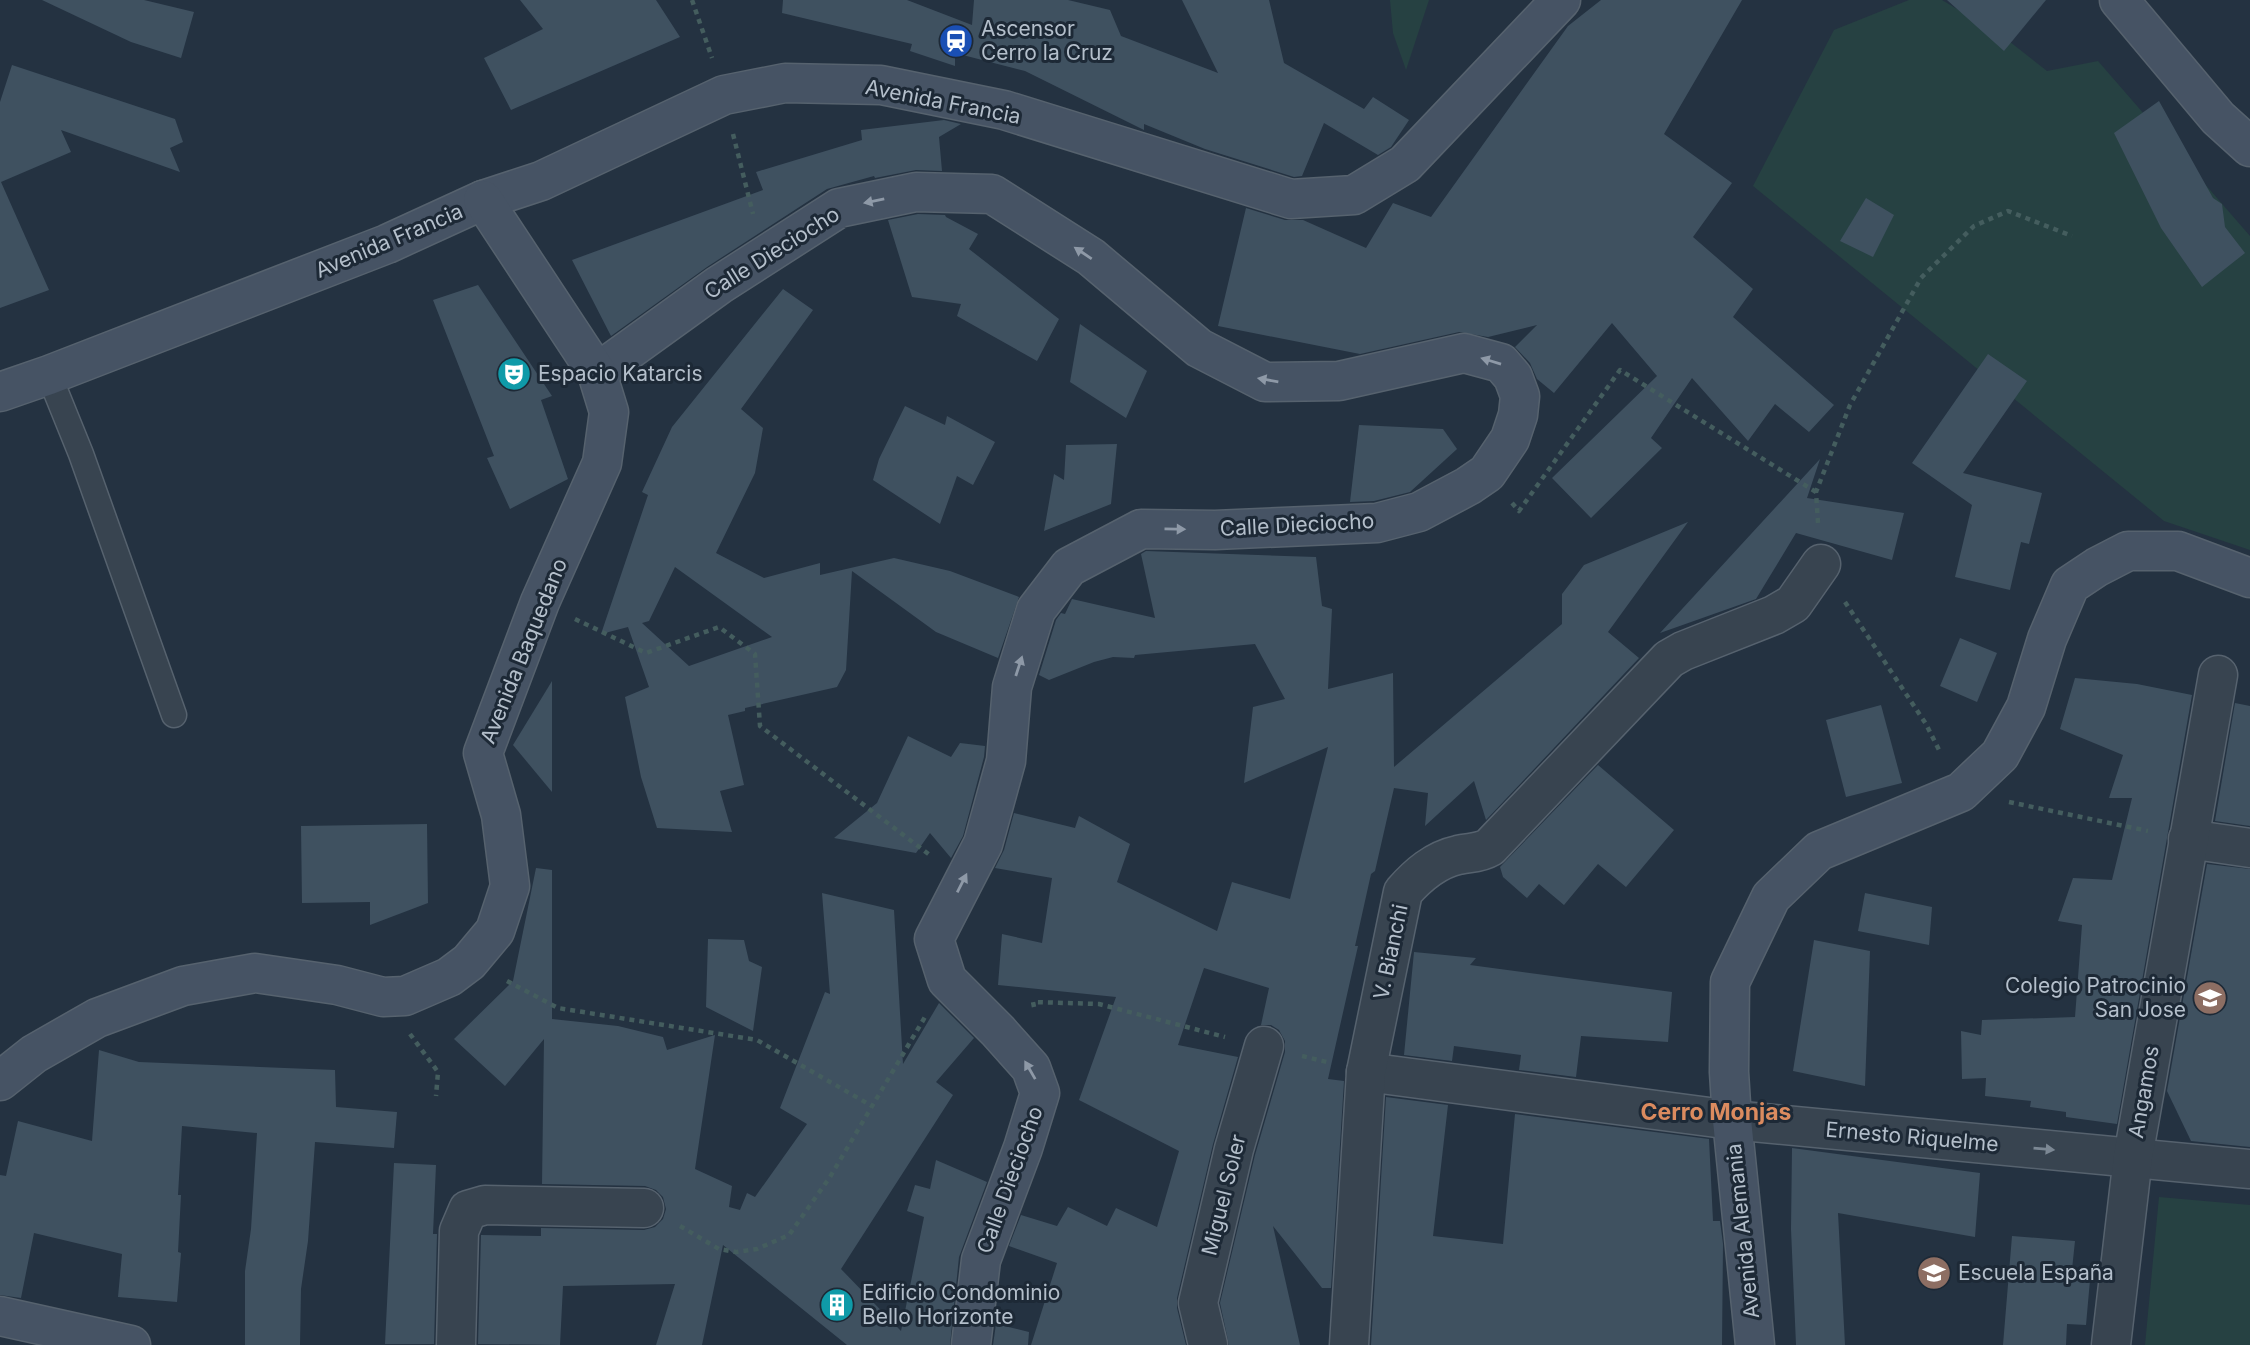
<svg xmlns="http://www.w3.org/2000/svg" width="2250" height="1345" font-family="Inter,sans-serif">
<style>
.green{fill:#264142}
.building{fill:#3f5160;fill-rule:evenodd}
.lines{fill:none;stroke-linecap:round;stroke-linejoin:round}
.lane-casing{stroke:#56626e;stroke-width:27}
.street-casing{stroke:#56626e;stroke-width:41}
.secondary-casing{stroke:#56626e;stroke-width:41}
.path{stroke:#445d5e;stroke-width:4.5;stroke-dasharray:5 5;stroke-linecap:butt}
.lane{stroke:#384450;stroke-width:24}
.street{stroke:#384450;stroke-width:38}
.secondary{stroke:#465364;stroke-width:38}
.oneway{fill:#8e99a7}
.oneway2{fill:#7c8894}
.labels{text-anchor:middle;stroke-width:6;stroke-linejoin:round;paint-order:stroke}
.poi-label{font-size:21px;fill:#b4bfcb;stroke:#1d2936;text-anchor:start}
.street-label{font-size:21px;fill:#b4bfcb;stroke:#1d2936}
.neighbourhood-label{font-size:23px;font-weight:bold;fill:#db8b5f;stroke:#1d2936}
</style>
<rect width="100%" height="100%" fill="#243241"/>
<g class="green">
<path d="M1390,0H1429L1406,70L1393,33Z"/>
<path d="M1909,0H1942L2005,38L2047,71L2098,61L2250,236V550L2164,521L1753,186L1834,30Z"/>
<path d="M2159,1197L2250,1205V1345H2145Z"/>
</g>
<g class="building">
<path d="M42,0H144L194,12L181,58L131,42Z"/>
<path d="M520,0H656L680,37L511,110L484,58L543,29Z"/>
<path d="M783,0H907L972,25L974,0H1068L1110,10L1121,36L1218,73L1182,0H1269L1284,63L1364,109L1373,97L1409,120L1391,147L1378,155L1324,123L1302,176L1294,177L1205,149L1144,124V130L1025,71L955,53V66L910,51L912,44L782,13Z"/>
<path d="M1601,0H1742L1664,134L1732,183L1693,237L1753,289L1733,317L1834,405L1809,432L1775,404L1748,441L1692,378L1651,438L1662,448L1591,518L1552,478L1657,376L1612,323L1554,393L1537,379L1530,363L1515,347L1537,325L1488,337L1459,332L1360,354L1218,326L1246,208L1285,220H1303L1366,248L1393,203L1431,217L1568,26Z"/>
<path d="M1947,0H2046L2004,51Z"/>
<path d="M12,65L175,119L183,142L170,148L180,172L61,130L71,152L1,182L49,290L0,308V102Z"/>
<path d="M2159,101L2213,198L2222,204L2225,227L2245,253L2202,287L2161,228L2114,133Z"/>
<path d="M944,120L961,124L939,137L942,171L916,170L875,178L874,176L827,189L707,267L611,336L572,260L763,190L756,172L862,140L861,130Z"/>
<path d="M1866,198L1894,215L1873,257L1840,241Z"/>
<path d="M918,214L945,215L946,217L978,234L969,249L1059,319L1037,361L957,316L961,304L912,297L888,220Z"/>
<path d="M478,285L552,396L541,400L568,479L510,509L487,458L494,456L433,300Z"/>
<path d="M783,289L813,310L741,409L763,428L755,473L716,553L764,578L820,563V575L894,558L950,571L1019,597L998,658L936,632L852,571L846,670L837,687L745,708V711L728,715L744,785L720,791L732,832L657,828L641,777L625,697L649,687L628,627L601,634L648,495L642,492L672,427ZM675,567L772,637L689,666L642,623L649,621Z"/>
<path d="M1080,324L1147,371L1126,418L1070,382Z"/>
<path d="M1988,354L2027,381L1963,473L2042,493L2029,544L2021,542L2010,590L1955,577L1972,505L1912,463Z"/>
<path d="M905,406L945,425L947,416L995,442L973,485L957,476L940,524L873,480L879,459Z"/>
<path d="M1359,425L1443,429L1457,449L1410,492L1374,501L1350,502Z"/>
<path d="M1117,444L1111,504L1044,531L1054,474L1064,480L1066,445Z"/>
<path d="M1820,459L1807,498L1904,513L1892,560L1796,533L1756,599L1660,633Z"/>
<path d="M1688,522L1608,632L1639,658L1486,820L1474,781L1425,826L1428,793L1394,788L1375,871L1371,874L1355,946H1358L1328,1079L1344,1081L1331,1288H1322L1273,1226L1300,1345H1229L1220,1303L1255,1155L1285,1052V1041L1279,1030L1271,1025H1261L1269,988L1204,968L1178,1045L1238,1057L1213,1144L1177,1298V1308L1186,1345H1031L1057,1263L1009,1246L1021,1215L1057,1226L1068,1207L1107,1226L1116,1208L1157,1227L1179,1151L1079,1100L1116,997L998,985L1002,934L1042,943L1052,878L995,868L1004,850L1014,813L1075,828L1079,816L1130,844L1117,882L1217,931L1232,882L1290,899L1328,747L1244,783L1253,707L1285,699L1255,644L1135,655L1134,658L1113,657L1094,662L1049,680L1039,675L1056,620L1061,613L1065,614L1072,599L1155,618L1141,554L1146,551L1316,557L1322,606L1332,609L1328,689L1393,673L1394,767L1562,624V594L1584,565Z"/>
<path d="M1960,638L1997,653L1977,702L1940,686Z"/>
<path d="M2075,678L2137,684L2192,695L2117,1124L2066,1117V1112L2030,1107L2031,1101L1985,1096L1986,1078L1962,1079L1961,1031L1981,1035L1982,1020L2075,1017L2082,925L2058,921L2073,878L2112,880L2132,798H2109L2123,755L2060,729Z"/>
<path d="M552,681V792L513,745Z"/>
<path d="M2235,703L2250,706V826L2215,821Z"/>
<path d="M1881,705L1902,783L1846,797L1826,720Z"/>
<path d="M908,736L951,757L960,743L985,746L984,757L963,836L951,858L930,833L916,853L834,838L877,803Z"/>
<path d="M1598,765L1674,830L1626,887L1598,864L1564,905L1539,884L1527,898L1503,877L1500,867Z"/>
<path d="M427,824L428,903L370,925V902L302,903L301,826Z"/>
<path d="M2207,864L2250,869V1147L2191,1141L2167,1091Z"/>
<path d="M536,868L552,870V1019L618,1026L663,1037L667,1050L715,1035L695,1169L732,1186L729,1207L740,1210L747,1193L755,1197L807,1124L780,1108L825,992L830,994L822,893L894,910L903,1064L939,1003L974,1038L936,1082L953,1095L841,1269L901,1331L924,1217L907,1211L915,1185L930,1189L936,1160L987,1182L959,1257L950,1345H847L723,1245L702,1345H656L675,1284L563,1286L560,1345L478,1344L481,1235L541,1236V1228L644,1230L655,1227L663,1219L666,1209L663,1197L656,1190L645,1186L542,1184L544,1039L505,1086L454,1039L513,981Z"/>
<path d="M1865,893L1932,907L1929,945L1858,931Z"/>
<path d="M708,939L744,940L749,961L762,967L753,1031L706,1007Z"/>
<path d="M1814,940L1870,951L1865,1086L1793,1071Z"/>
<path d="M1414,952L1476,958L1470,965L1672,992L1668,1042L1581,1036L1576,1077L1519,1070L1521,1055L1454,1046L1452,1061L1404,1055Z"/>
<path d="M99,1050L139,1062L335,1070L336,1107L397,1112L394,1148L315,1142L308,1241L301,1289L300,1345H245V1271L251,1229L257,1133L182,1126L178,1195H181L178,1252L181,1253L177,1302L118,1297L122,1254L34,1233L21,1298L0,1295V1175L6,1176L18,1121L92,1141Z"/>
<path d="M1386,1097L1448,1105L1433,1236L1503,1244L1515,1114L1709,1139L1713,1221H1720L1723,1244L1722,1345H1371Z"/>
<path d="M1792,1148L1980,1173L1975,1237L1838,1213L1845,1345H1796L1791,1229Z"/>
<path d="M394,1163L436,1165L433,1234H437L434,1344H385Z"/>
<path d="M2012,1236L2075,1241L2071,1279L2090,1280L2086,1325L2067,1324L2066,1345H2003Z"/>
<path d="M996,1324L1029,1332L1028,1345H993Z"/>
</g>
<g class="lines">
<g class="lane-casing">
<path id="lane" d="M49,375L81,454L174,715"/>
</g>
<g class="street-casing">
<g id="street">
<path d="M2188,839L2250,848"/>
<path d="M1366,1072L1732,1120L2250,1169"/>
<path d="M456,1345L459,1231L468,1210L485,1205L644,1208"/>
<path d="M1208,1345L1198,1303L1234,1149L1264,1046"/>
<path d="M1349,1345L1366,1072L1403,892C1418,875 1435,860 1458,855C1470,852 1478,854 1490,847L1669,659L1683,651L1774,615L1793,604L1821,564"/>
<path d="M2111,1345L2133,1157L2218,675"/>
</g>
</g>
<g class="secondary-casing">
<g id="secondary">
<path d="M2119,0L2218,118L2250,147"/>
<path d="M597,373L719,285L839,208L916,192L992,194L1091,257L1199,348L1265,382L1339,381L1464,353L1501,363L1513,377L1520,396L1518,415L1510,439L1487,473L1468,486L1419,512L1377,523L1215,530L1141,529L1069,567L1036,610L1012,687L1006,761L983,844L934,939L947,980L998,1031L1031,1068L1040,1093L1023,1148L981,1260L971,1345"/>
<path d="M0,392L49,375L387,244L483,200L541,181L724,95L785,83L881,85L1004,110L1291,199L1354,195L1405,164L1561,0"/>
<path d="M0,1081L34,1054L97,1018L183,986L255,973L337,985L383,997L405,996L449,977L469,962L495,931L510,886L501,815L483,753L540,602L602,463L609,412L597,373L483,200"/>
<path d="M0,1316L131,1345"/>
<path d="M1755,1345L1732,1120L1729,1072L1730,982L1771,897L1819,851L1961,792L2000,755L2026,707L2047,639L2070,585L2097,567L2128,551H2178L2250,578"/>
</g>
</g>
<g class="path">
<path d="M692,0L712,58"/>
<path d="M733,134L753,214"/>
<path d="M1512,503L1519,511L1620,370L1816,492"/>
<path d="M1818,523L1816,492L1850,405L1921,278L1974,226L2008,211L2072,236"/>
<path d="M1845,602L1926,724L1941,754"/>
<path d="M575,619L646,653L719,627L755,654L760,726L931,856"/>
<path d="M2009,802L2148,831"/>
<path d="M507,981L558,1008L757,1040L872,1106"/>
<path d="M1034,1007L1033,1002L1099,1004L1225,1037"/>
<path d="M410,1034L438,1072L436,1096"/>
<path d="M1302,1056L1327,1062"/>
<path d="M680,1226L719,1249L736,1252L757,1249L789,1235L830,1177L925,1017"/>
</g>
<use href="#lane" class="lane"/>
<use href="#street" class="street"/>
<use href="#secondary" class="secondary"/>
</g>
<defs><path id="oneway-solid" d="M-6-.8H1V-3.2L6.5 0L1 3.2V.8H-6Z" transform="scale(1.75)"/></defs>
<g class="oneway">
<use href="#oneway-solid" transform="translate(874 201) rotate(168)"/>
<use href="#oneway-solid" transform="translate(1083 253) rotate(-146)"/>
<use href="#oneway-solid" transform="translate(1491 361) rotate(-163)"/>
<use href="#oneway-solid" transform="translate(1268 380) rotate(-170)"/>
<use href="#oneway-solid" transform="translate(1175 529) rotate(1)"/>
<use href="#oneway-solid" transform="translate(1019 666) rotate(-72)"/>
<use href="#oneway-solid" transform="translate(962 883) rotate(-63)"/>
<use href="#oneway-solid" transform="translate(1030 1070) rotate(-120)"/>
</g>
<use class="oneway2" href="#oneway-solid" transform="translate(2044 1149) rotate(5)"/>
<defs>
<g id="station-disc" transform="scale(1.75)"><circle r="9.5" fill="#1a4fb4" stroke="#1d2936"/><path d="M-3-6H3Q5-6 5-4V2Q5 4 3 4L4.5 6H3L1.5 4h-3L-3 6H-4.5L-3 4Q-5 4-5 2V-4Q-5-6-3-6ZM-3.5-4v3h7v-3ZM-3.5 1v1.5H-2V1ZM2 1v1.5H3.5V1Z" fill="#fff"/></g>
<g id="theatre-disc" transform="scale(1.75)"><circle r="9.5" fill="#0f9aa8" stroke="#1d2936"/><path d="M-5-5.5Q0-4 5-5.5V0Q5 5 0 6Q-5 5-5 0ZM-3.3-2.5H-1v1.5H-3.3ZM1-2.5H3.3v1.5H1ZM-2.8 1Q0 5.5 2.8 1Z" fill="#fff"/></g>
<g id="school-disc" transform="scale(1.75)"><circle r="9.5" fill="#8d6e63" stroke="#1d2936"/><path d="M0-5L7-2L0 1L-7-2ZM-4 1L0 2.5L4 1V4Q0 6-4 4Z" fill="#fff"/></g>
<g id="building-disc" transform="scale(1.75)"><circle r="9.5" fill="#0f9aa8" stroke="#1d2936"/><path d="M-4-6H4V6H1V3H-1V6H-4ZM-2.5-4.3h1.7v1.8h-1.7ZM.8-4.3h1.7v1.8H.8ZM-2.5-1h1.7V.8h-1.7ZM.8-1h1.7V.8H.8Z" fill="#fff"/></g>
</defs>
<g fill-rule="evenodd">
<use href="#station-disc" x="956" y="41"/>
<use href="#theatre-disc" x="514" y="374"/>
<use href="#school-disc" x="2210" y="998"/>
<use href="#school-disc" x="1934" y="1273"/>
<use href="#building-disc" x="837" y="1305"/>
</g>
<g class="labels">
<g class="poi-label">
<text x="981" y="36">Ascensor<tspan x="981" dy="24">Cerro la Cruz</tspan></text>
<text x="538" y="381">Espacio Katarcis</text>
<text x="2186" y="993" text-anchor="end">Colegio Patrocinio<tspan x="2186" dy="24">San Jose</tspan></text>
<text x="1958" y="1280">Escuela España</text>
<text x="862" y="1300">Edificio Condominio<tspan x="862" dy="24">Bello Horizonte</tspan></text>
</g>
<g class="street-label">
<text transform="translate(943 102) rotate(11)" y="7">Avenida Francia</text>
<text transform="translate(389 241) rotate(-23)" y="7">Avenida Francia</text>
<text transform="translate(772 253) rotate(-32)" y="7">Calle Dieciocho</text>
<text transform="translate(1297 525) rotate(-3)" y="7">Calle Dieciocho</text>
<text transform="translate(524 651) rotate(-68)" y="7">Avenida Baquedano</text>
<text transform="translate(1391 952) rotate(-78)" y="7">V. Bianchi</text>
<text transform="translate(2144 1092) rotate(-80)" y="7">Angamos</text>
<text transform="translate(1912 1137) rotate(5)" y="7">Ernesto Riquelme</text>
<text transform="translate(1010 1180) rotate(-70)" y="7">Calle Dieciocho</text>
<text transform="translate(1224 1195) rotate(-76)" y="7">Miguel Soler</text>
<text transform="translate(1743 1231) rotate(-96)" y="7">Avenida Alemania</text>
</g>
<g class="neighbourhood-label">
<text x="1716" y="1120">Cerro Monjas</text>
</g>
</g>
</svg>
